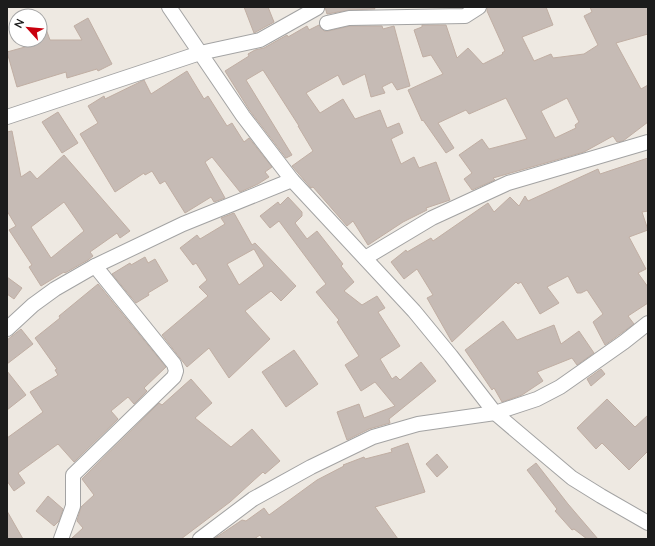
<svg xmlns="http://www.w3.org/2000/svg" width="655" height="546" font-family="Lato,sans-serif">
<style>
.building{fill:#c6bbb5;stroke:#c0aea3;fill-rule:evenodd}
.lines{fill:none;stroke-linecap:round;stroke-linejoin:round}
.minor-casing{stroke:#a3a3a3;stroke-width:16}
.minor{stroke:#fff;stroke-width:14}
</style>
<rect width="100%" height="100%" fill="#eee9e2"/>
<g class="building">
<path d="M244,7H268L274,22L254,33Z"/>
<path d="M325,7H374L375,9L349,10L327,14Z"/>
<path d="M487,7H546L553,25L522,37L534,61L551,54L553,58L584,54L598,45L584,16L592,12L590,7H648V34L616,43L641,89L648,85V122L623,141L617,142L613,136L584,152L493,178L495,180L472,190L464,179L472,173L459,155L482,139L489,149L527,139L506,98L469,114L466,110L438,123L454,148L446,153L423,120L422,121L408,90L443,74L431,55L423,57L414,30L422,27V25H446L457,58L468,48L483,64L503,54L502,53L505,51L487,11ZM567,98L579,122L575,125L576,128L555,138L541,111Z"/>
<path d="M40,18H42L50,40H82L74,26L88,18L112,64L98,71L97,69L67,78L66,72L17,87L7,52L25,47L22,40H40Z"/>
<path d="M319,25L324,31H328L350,26H382L383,29L394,26L410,86L397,90L392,82L382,87L385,93L371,97L365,74L343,85L338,75L306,93L320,113L343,99L355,119L380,110L387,128L399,123L403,133L391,139L401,164L414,157L419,168L436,162L450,200L426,208L427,210L403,222L368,245L353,221L347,226L313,187L311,188L292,166L313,151L298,126H299L263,70L246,80L292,155L286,158L250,111L225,71L249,56L248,54L255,50L264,48L287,35L288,37L307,26L309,30Z"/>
<path d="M187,71L204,99L208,96L227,126L232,123L244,142L249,138L272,167L265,172L269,177L258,184L240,192L212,157L205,162L225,198L214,202L211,197L185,213L165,181L160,184L152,171L145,175L144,173L115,192L80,134L98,123L88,106L104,96L105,99L144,80L151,94Z"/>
<path d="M58,112L78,143L62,153L42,122Z"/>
<path d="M12,131L21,177L30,171L37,179L64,155L130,231L120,238L117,233L90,252L93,256L88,260L65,273L64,272L41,286L29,267L32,265L9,230L16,226L7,211V132ZM64,202L84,231L51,258L31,227Z"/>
<path d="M648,158V211L642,212L648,230L629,237L646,269L638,273L648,287V303L628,316L634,324L605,345L593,322L603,314L587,290L581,293H577L568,276L547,287L559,303L540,314L521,282L518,284L516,282L452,342L427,298L433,295L417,269L404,279L391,262L406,250L407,252L431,238L433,241L488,203L494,212L510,197L519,206L525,196L528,201L598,169L600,174Z"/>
<path d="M288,197L302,212V216L295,223L307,239L317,231L343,264L341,266L354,282L344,291L362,305L377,296L385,308L378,312L400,346L380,359L392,379L396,376L400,380L421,362L436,381L389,419L390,423L369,429L347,440L337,412L359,404L364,418L395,406L375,382L361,391L345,365L359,356L337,322L339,320L316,292L326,284L279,221L270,228L260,216L278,202L280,205Z"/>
<path d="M234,213L252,245L255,243L296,286L281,301L271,291L245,311L270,339L229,378L209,348L187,367L162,335L208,296L199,287L207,280L196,263L193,265L180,248L197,235L200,239L225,224L221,218ZM254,249L264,266L239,285L227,264Z"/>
<path d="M145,257L148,263L155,259L168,281L148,293L149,295L136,303L112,274L130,263L131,265Z"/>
<path d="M7,277L22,288L14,299L7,294Z"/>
<path d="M98,284L166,367L144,388L147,391L134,404L128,397L111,411L118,419L74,462L58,444L18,473L25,483L14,491L7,481V438L43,412L30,392L58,375L55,370L57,369L35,338L60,318L59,316Z"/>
<path d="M503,321L517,340L554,325L561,344L579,331L594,353L577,365L572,358L537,372L543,381L522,395L502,402L494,388L492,390L465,350Z"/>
<path d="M21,329L33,344L7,364V340Z"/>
<path d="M294,350L318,384L286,407L262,372Z"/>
<path d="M601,369L605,374L591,386L587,379Z"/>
<path d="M7,371L26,395L7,410Z"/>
<path d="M191,379L212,403L195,418L231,447L252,429L280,461L265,474L263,472L230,502L181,539H71L83,528L77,521L81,507L94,495L82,479L159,403L162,405Z"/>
<path d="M607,399L635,427L648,415V451L629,470L602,443L596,449L577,428Z"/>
<path d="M408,443L425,492L375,507L398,539H263L260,535L254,539H214L242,520L246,521L264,508L269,515L317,480L344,466L343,465L364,457L365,459L392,452L391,449Z"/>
<path d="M437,454L448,467L437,477L426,464Z"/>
<path d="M536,463L568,504L598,539H587L574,529L572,530L555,511L557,509L527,470Z"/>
<path d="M48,496L63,509L59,521L54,526L36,511Z"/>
<path d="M7,511L23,539H7Z"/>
</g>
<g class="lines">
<g class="minor-casing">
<g id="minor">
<path d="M169,7L243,116L292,180L414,311L451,356L495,413L572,478L601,496L648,523"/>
<path d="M327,23L349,18L465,16L479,7"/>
<path d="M7,117L200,53L260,40L317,8"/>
<path d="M365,258L432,218L508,183L648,142"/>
<path d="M7,329L33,305L55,289L95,266L183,224L292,180"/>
<path d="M61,539L73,506V475L174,377L176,371L174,364L95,266"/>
<path d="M200,539L253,499L311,467L373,437L418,424L495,413L537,399L560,387L624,342L648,323"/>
</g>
</g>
<use href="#minor" class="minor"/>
</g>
<rect width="655" height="546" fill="none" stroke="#1c1c1c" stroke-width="16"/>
<g transform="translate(28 28) rotate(297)"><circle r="19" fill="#ffffff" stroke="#a4a4a4"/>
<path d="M0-3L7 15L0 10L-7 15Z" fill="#c9000e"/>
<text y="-6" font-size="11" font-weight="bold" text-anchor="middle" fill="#1c1c1c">N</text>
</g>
</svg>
